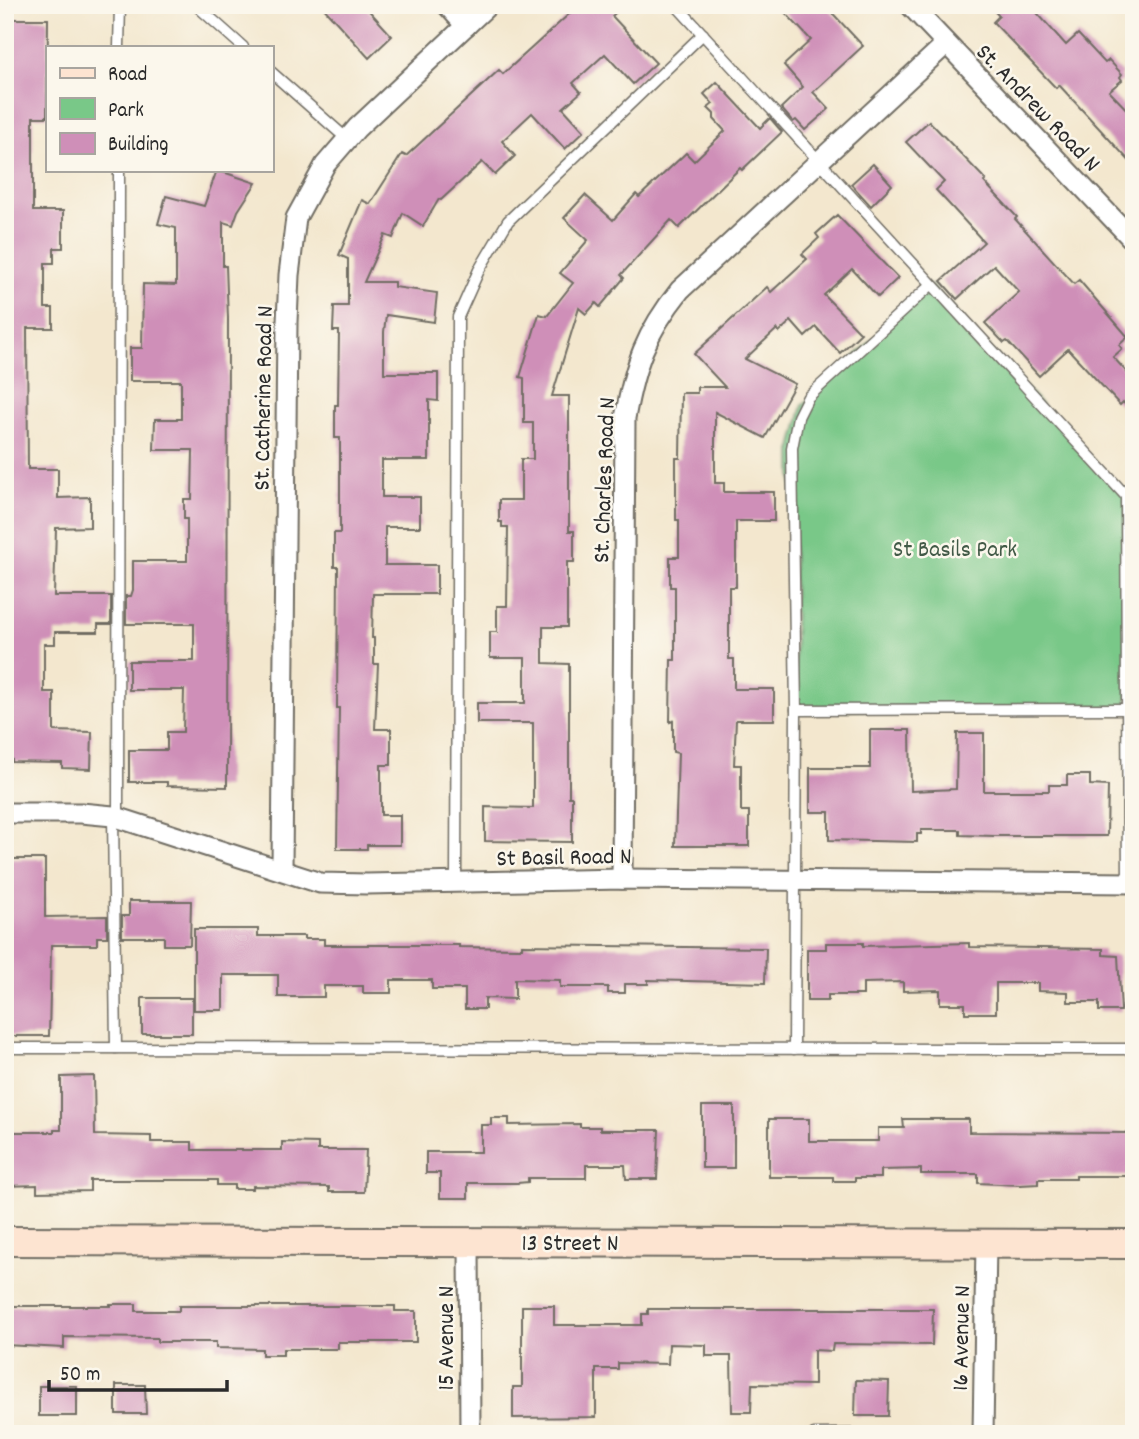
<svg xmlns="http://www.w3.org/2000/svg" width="1139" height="1439" font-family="Dekko,sans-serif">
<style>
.green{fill:#79c888;stroke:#527a5a;stroke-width:2}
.building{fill:#cf8fb8}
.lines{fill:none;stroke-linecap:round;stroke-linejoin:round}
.lane-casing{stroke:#716d64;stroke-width:13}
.street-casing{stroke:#716d64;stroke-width:23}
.secondary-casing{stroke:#716d64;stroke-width:32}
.lane{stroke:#fff;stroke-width:10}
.street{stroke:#fff;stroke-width:19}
.secondary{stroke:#fde4d1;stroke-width:28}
.labels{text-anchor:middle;stroke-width:5;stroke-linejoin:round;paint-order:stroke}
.street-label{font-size:24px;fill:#2b2b2b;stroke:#fbf7ec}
.park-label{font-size:24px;fill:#425a47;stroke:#fbf7ec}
</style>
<rect width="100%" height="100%" fill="#fbf7ec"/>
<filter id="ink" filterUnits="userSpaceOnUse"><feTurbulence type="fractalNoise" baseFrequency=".0143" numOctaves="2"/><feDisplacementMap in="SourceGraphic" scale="14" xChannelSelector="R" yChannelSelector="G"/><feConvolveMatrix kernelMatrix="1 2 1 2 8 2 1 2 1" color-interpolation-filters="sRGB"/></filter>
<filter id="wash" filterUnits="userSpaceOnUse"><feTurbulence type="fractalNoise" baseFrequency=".00686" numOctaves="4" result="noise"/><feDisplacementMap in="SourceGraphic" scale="28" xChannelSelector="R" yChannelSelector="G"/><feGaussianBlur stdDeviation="1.57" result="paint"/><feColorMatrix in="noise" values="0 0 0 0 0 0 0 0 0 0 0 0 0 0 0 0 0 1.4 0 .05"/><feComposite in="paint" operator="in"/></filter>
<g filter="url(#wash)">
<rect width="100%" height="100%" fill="#f3e7ce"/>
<path class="green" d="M931,285L1126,496L1127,709L796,710L792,448L803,405Z"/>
<g id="blocks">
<g class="building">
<path d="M321,5H364L392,36L369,58Z"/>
<path d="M579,5H624L612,16L656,63L633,84L605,54L573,83L581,92L563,108L584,131L565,149L532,113L502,141L515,156L495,175L482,162L441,200L439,199L423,226L403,213L393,238L385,235L364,282H394V287L437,293L434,322L386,315L384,332V373H438V401L429,400V460H382V497H420V527H385V565H437V594H373L372,638H374V664H378L375,729H391V765H381V815H400V845H367V849H337L339,708H337L338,567H334V533H340V438H335V405H338L339,331H333L334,306H348V259L339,255L362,200L370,204L402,154L406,156L499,70L503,74Z"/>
<path d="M778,5H825L863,46L813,92L829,109L805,130L796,120L793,122L781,108L803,87L784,65L811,40Z"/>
<path d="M989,5H1030L1066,45L1078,34L1105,63L1109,60L1122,74L1120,77L1122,80L1109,91L1134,117V166L1059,85L1056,88L993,22L999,16Z"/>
<path d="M5,19H48L47,117H33V211H63V248H54V263H45V308H53V328H27L28,469H58V498L90,497V527L56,528L54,596H111V624H98V632H55V644H44V692H54V731L92,732L91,769L62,768V763L12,762V759H5Z"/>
<path d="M717,82L760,128L770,118L782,132L742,170L740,168L679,228L671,220L621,275L624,278L600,307L596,303L586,314L579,308L552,396H569V531H574V562H567V627H543V663L569,664V797H572V842L485,841V807L533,808V723H477V703H525V658H490V632H497V606H507L508,527H502V522H499V500H521V459H533V423H524V378L520,377L539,314L547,316L573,283L560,273L588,240L564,218L585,195L613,220L636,194L639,197L686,153L694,161L725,131L714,119V114L708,108L713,104L704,94Z"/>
<path d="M929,121L986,180L984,182L1017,217L1015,219L1074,284L1079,280L1128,337L1119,345L1122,349L1113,357L1134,380V414L1123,402L1120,405L1068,349L1039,376L1007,341L1004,343L985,323L1019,292L994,265L957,299L941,281L984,242L936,190L944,182L906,142Z"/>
<path d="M873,164L892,185L871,206L851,184Z"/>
<path d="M217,170L256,183L238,211L233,225L223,222V266H226L228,318L227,787L167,786V782H129V750H167V732H183L184,690H129V661H194V624H126V596H131L133,590V561H187V519H184V499H192L193,450H154L155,419H181V381H130V348H142L143,284L176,285V228L158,224L166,196L204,206Z"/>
<path d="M837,215L898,278L878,297L852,269L824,295L861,333L840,353L816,327L805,337L791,321L779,332L777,329L745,359L795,384L765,438L715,412V483H724V492H774V521H736V587H729V659H734V689H774V720H736L734,765H741V811H749V846H675L678,753L673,752V721L670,722L671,660H675V587H670V557H679V520H676V458H680L681,393H697V387H725L694,354L767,287L771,292L807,259L802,254L819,238L816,234Z"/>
<path d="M870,730H910L911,791L956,789L957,733H984V791H1049V785H1067V775H1090V785L1108,786L1107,836H995L960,835V830H921V834H917V842L829,840V812H810V768H870Z"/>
<path d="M5,859H45V917L107,916V937H97V945H51L49,1036H5Z"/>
<path d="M129,901H191L190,945H164V937H122V916H129Z"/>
<path d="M194,929H258V936H304V939H324V945H459V947L522,948V945L766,948L765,983L648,980V984H625V993H608V987H560V980L515,979V999L485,998V1009H465V989H432V980H391V993H363V986H324V997H278V975H223V1010H194Z"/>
<path d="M826,943H863V946L969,943V947L1103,949V955L1118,956L1121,1011H1099V1002H1068V992L1038,991V983H996V1013H965V1004H940V990L903,991V982L863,983V995H828V1001H807V949H826Z"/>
<rect x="142" y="998" width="50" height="36"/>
<path d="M94,1076L95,1135L151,1136V1142H192V1150H282V1142L318,1143V1150H366L364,1192H329V1187L253,1186V1189H234V1185H217V1180H90V1191L37,1192V1185L5,1186V1132H54V1130H61V1077Z"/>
<rect x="702" y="1106" width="32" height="62"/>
<path d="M491,1118H509V1125L580,1124V1127H600V1130H659L657,1179H626L625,1165H586V1178H528V1182L517,1183H468V1198H440V1173H426V1152H481V1125H491Z"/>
<path d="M769,1119H809V1141H878V1128H904L903,1119H969V1132L1134,1133V1176H1076V1179H1038V1184L1020,1185L978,1183V1174H921V1169L881,1170V1178H855V1181H833V1177H769Z"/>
<path d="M110,1304H136V1311H179V1306H395V1311H416V1342H338V1349H283V1355H262V1349L216,1348V1342H157V1338L64,1337V1348L5,1345V1312H7L9,1306H110Z"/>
<path d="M522,1306H554V1325H642V1314H648V1309H933L932,1345L833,1344L832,1351L814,1350V1385L752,1384L751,1412H732L731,1356H706V1345L669,1344L668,1364L618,1363V1369H596V1417L513,1418V1387H522Z"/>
<path d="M856,1380L889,1381L888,1416H855Z"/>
<path d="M116,1385H145L146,1414H116Z"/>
<rect x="39" y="1386" width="38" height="30"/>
</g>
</g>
</g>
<g filter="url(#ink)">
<use href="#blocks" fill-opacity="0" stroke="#716d64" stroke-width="2"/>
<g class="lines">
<g class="lane-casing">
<g id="lane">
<path d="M196,5L243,47"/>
<path d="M676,5L1126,496L1128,883"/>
<path d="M119,47L120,5"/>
<path d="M271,72L347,139"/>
<path d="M796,710L792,448L798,417L808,397L931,285"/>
<path d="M113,816L116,1048"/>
<path d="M118,817L119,170"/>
<path d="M456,883L458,317L479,270L508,221L703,34"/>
<path d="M5,1048L1134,1049"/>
<path d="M794,1049L796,710L1127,709"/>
<path d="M814,1434L983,1433"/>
</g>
</g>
<g class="street-casing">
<g id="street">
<path d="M447,5L466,26"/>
<path d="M910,5L1134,241"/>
<path d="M5,813H81L113,816L320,883L367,884L622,879L1134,883"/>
<path d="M282,869L287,322L289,275L296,218L325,165L357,128L488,5"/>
<path d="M622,879L625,418C635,364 645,334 680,290L946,44"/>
<path d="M469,1242L470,1434"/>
<path d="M983,1434L986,1243"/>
</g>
</g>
<g class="secondary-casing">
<path id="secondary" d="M5,1241L1134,1244"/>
</g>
<use href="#lane" class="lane"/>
<use href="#street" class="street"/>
<use href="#secondary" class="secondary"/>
</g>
</g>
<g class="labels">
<g class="street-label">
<text transform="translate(1039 107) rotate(46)" y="8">St. Andrew Road N</text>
<text transform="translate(262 398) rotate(-89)" y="8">St. Catherine Road N</text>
<text transform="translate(603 480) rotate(-88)" y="8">St. Charles Road N</text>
<text transform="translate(564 856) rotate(-1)" y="8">St Basil Road N</text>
<text x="570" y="1250">13 Street N</text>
<text transform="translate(445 1338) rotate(-90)" y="8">15 Avenue N</text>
<text transform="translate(960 1338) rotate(-89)" y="8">16 Avenue N</text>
</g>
<g class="park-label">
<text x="955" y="556">St Basils Park</text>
</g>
</g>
<rect width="1139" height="1439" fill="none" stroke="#fbf7ec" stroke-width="28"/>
<rect x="46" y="46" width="228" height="126" fill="#fbf7ec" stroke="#a8a59f" stroke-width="2"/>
<rect x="60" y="68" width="35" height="10" fill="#fde4d1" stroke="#a8a59f" stroke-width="2"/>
<text x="108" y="80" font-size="21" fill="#2b2b2b">Road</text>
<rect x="60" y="98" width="35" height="21" fill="#79c888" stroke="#a8a59f" stroke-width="2"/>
<text x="108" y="116" font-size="21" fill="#2b2b2b">Park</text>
<rect x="60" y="133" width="35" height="21" fill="#cf8fb8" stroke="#a8a59f" stroke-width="2"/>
<text x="108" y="150" font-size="21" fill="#2b2b2b">Building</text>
<path d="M49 1380v10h178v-10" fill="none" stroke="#2b2b2b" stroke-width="3.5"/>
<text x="60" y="1380" font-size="21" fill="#2b2b2b" stroke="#fbf7ec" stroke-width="5" paint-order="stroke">50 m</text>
</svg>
